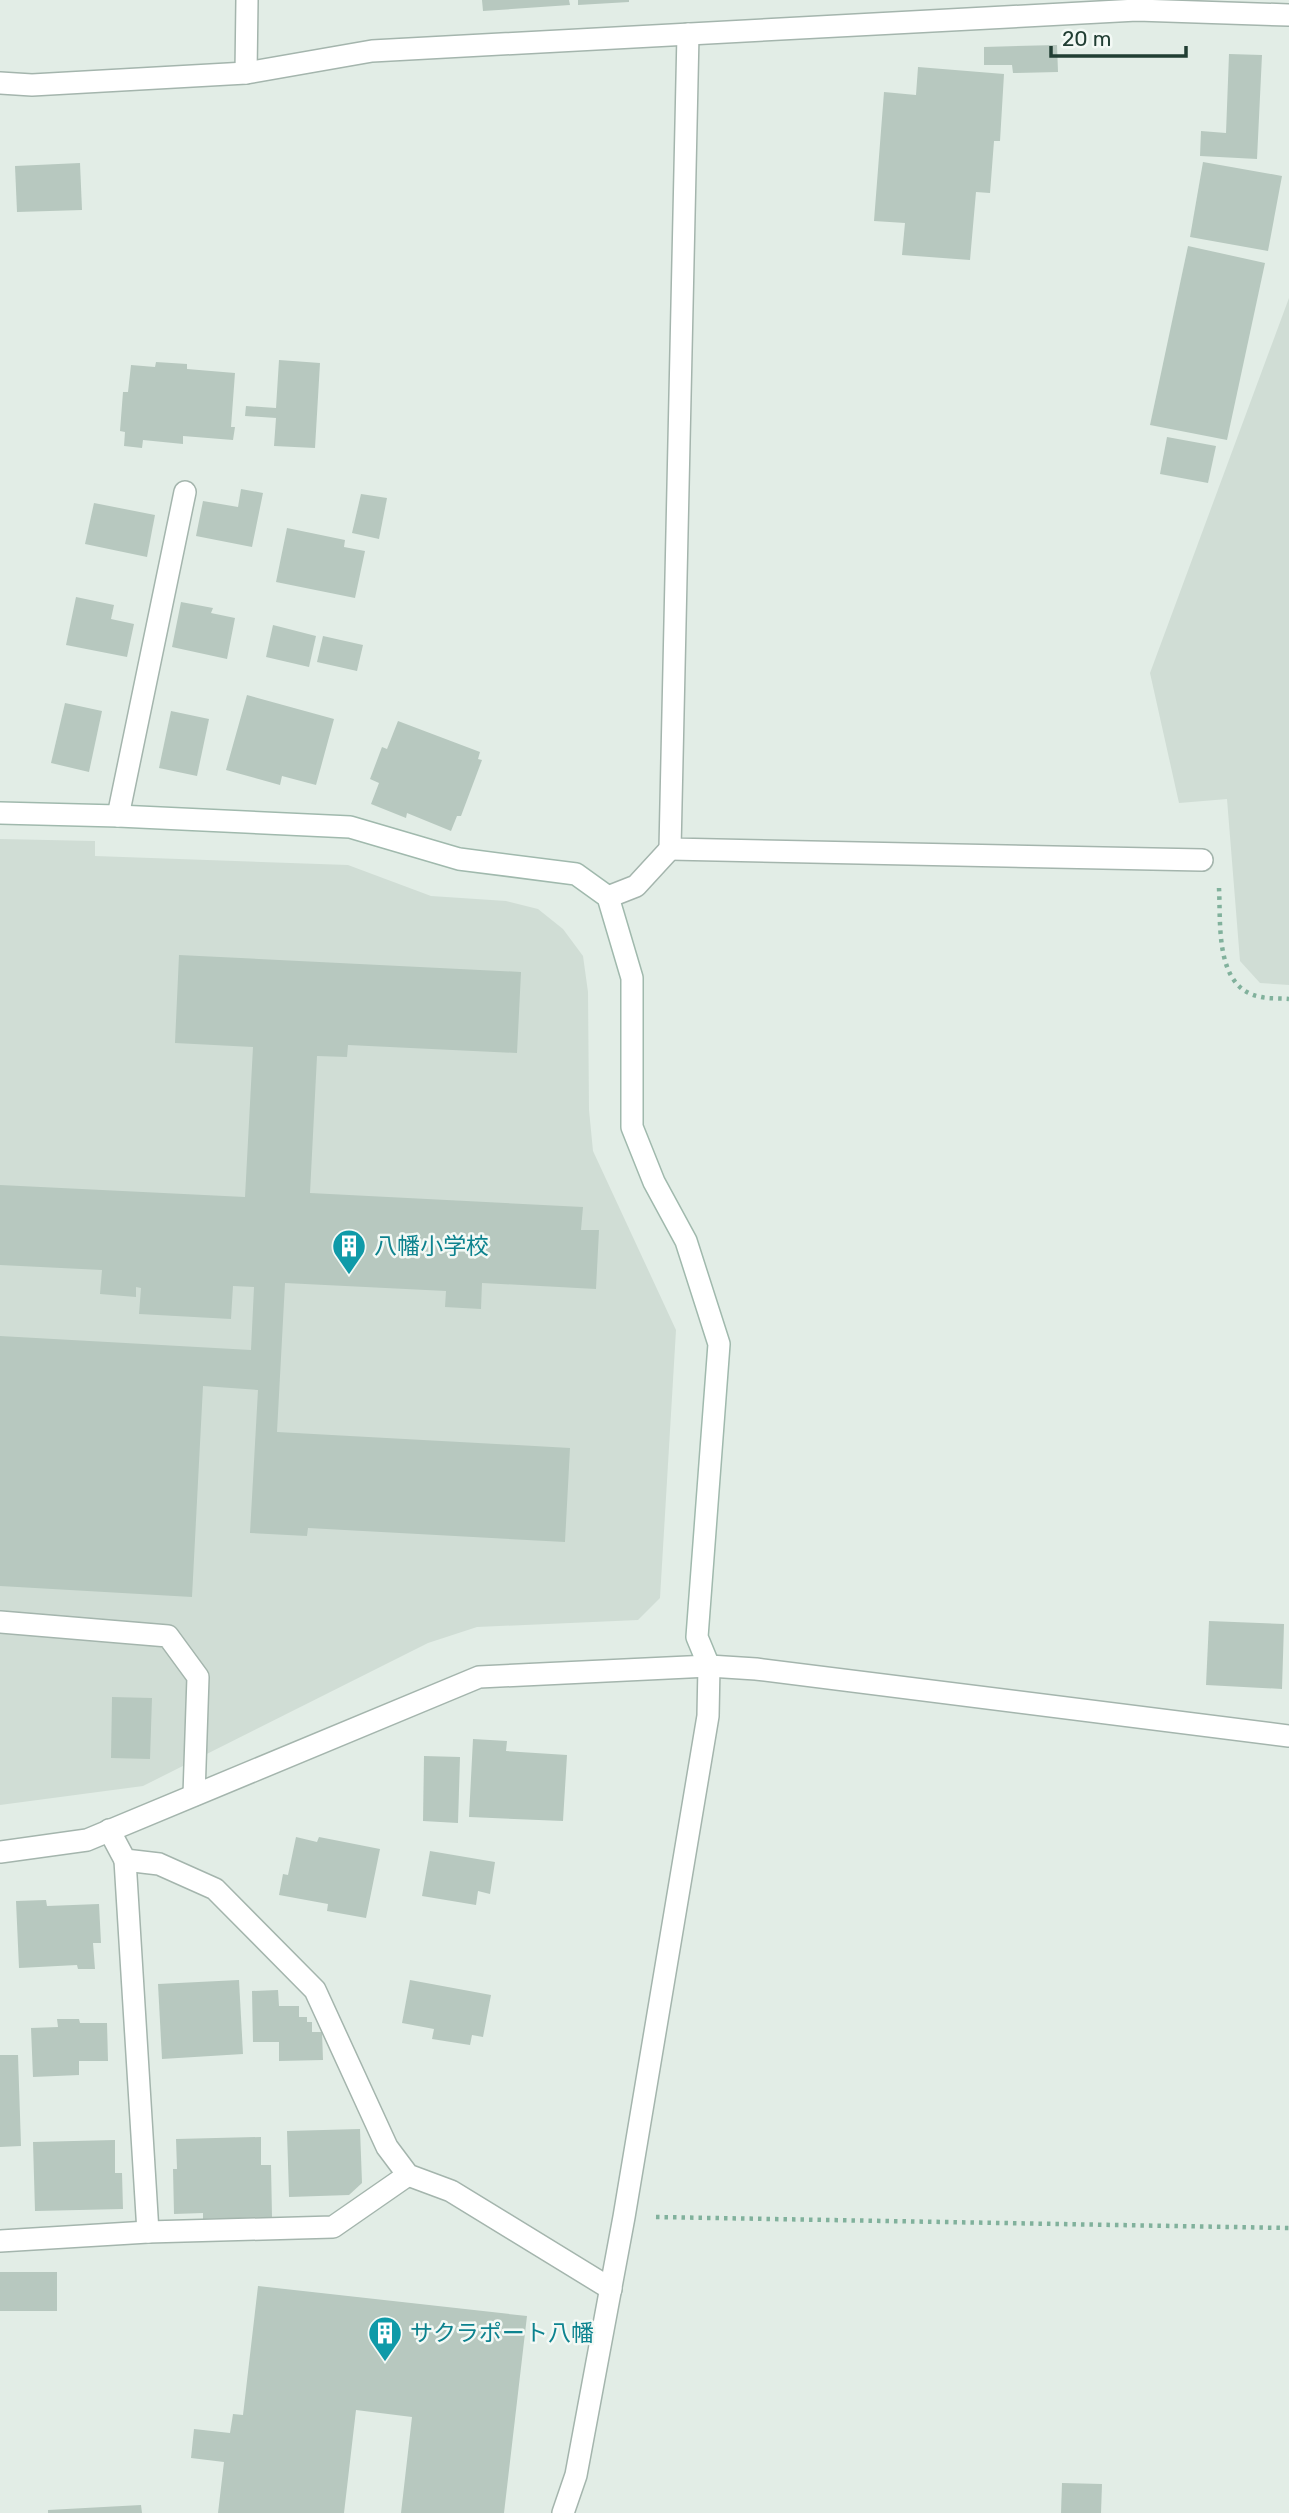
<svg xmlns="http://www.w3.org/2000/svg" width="1289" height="2513" font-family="Rubik,'Noto Sans JP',sans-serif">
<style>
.built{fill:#d0ddd5}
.building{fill:#b7c8bf}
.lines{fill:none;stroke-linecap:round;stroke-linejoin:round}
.lane-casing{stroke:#a4b5ad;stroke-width:24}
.street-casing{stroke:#a4b5ad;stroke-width:24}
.secondary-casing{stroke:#a0b9ad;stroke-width:24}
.path{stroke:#81b19c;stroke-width:4.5;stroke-dasharray:3.5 5;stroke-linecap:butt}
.lane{stroke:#fff;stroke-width:21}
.street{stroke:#fff;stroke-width:21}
.secondary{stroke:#fff;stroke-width:21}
.labels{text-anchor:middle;stroke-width:5;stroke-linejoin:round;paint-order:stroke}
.culture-label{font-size:23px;fill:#0d838f;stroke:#f3f9f5;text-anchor:start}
</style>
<rect width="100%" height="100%" fill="#e2ede6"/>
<g class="built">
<path d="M1289,298V985L1260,983L1240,961L1227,799L1179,803L1150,673Z"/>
<path d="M0,839L95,841V856L348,865L431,896L506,901L538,909L563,929L583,956L588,992L589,1110L593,1151L676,1330L660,1598L638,1620L477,1627L428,1643L143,1786L0,1805Z"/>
</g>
<g class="building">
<path d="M482,0H569L570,5L483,11Z"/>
<path d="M578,0H629V2L578,5Z"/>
<path d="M1057,45L1058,72L1013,73L1012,65H984V47Z"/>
<path d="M1229,54L1262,55L1257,159L1200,156L1201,131L1226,133Z"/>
<path d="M918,67L1004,74L1000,141H994L990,193L976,192L970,260L902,255L905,223L874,221L884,92L916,95Z"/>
<path d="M1203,162L1282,176L1268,251L1190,237Z"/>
<path d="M80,163L82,210L17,212L15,166Z"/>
<path d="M1188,246L1265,263L1227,440L1150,425Z"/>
<path d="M279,360L320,363L315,448L274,446L276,418L245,416L246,406L276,408Z"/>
<path d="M156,362L187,364V369L235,373L231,427H235L233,440L183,436V444L143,440L142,448L124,446L125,432L120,431L123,392H128L131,365L155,367Z"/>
<path d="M1167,437L1216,446L1208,483L1160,474Z"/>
<path d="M241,489L263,493L252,547L196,536L203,501L238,507Z"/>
<path d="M361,494L387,498L379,539L352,533Z"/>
<path d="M94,503L155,515L147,557L85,544Z"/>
<path d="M287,528L345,540L344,547L365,551L355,598L276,582Z"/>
<path d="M76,597L114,605L111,619L134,624L127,657L66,645Z"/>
<path d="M181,602L213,608L211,613L235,618L227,659L172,647Z"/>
<path d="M273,625L316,636L309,667L266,657Z"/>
<path d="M323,636L363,645L357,671L317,662Z"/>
<path d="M247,695L334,719L316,785L282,776L280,785L226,770Z"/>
<path d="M65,703L102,711L89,772L51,763Z"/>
<path d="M171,711L209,719L197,776L159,768Z"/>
<path d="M398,721L480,752L478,759L482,760L461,816H457L451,831L407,813L406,818L371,804L379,783L370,779L382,747L387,749Z"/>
<path d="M179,955L521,972L517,1053L348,1045L347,1057L317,1056L310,1193L583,1207L581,1230H599L596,1289L482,1283L481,1309L445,1307L446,1291L285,1283L277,1432L570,1448L565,1542L308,1528L307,1536L250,1533L258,1390L203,1386L192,1597L0,1586V1336L251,1350L254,1287L233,1286L231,1319L139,1314L141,1288L136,1287V1297L100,1294L102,1270L0,1265V1185L245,1197L253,1047L175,1043Z"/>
<path d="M1209,1621L1284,1624L1282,1689L1206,1685Z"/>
<path d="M112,1697L152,1698L150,1759L111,1758Z"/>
<path d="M473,1739L507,1741L506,1751L567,1755L563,1821L469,1817Z"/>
<path d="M424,1756L460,1757L458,1823L423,1821Z"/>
<path d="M296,1837L317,1842L319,1837L380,1849L366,1918L327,1911L328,1904L279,1895L283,1874L288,1875Z"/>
<path d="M430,1851L495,1862L490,1894L478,1891L476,1905L422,1896Z"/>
<path d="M46,1900L47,1906L99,1904L101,1943H93L95,1969H78L77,1965L19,1968L16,1901Z"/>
<path d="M239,1980L243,2054L162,2059L158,1984Z"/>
<path d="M410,1980L491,1995L483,2037L472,2035L470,2045L432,2039L434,2029L402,2023Z"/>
<path d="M278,1990L279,2006H299V2017H307V2022H312V2032H322L323,2060L279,2061V2042H253L252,1991Z"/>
<path d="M57,2019H79L80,2023H107L108,2061H79V2075L33,2077L31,2028L58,2027Z"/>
<path d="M0,2055H18L21,2146L0,2147Z"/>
<path d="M360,2129L362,2183L349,2195L289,2197L287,2131Z"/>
<path d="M261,2137V2165H271L272,2217L203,2219V2213L174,2214L173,2169H177L176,2139Z"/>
<path d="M115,2140V2173H122L123,2209L35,2211L33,2142Z"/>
<rect x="0" y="2272" width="57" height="39"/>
<path d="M258,2286L527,2316L504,2513H401L412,2417L356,2410L344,2513H218L224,2462L191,2458L194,2429L230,2433L233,2414L243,2415Z"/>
<path d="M1062,2483L1102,2484L1101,2513H1061Z"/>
<path d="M141,2505L142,2513H48V2510Z"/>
</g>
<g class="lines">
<g class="lane-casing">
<g id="lane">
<path d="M688,34L670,849L1202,860"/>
<path d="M118,816L185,492"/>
<path d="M608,897L636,886L670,849"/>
<path d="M0,1622L168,1636L198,1677L194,1795"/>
</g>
</g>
<g class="street-casing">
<g id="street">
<path d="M246,73L247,0"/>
<path d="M0,83L32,85L246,73L372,51L1137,10L1289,15"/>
<path d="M109,1830L125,1860L159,1864L215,1889L315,1990L387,2147L408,2175L451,2191L611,2289"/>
<path d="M0,1852L87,1840L479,1677L709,1666L756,1669L1289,1736"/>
<path d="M125,1860L148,2232"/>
<path d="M0,2241L148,2232L333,2227L408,2175"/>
<path d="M563,2513L576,2475L624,2217L708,1716L709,1666"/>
</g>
</g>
<g class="secondary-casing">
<path id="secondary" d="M0,813L118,816L350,827L459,859L576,874L608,897L632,978V1127L654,1182L686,1241L719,1344L697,1637L709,1666"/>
</g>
<g class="path">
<path d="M1219,888C1221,923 1214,989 1261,997C1270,999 1280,998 1289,999"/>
<path d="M656,2217L1289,2228"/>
</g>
<use href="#lane" class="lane"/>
<use href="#street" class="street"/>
<use href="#secondary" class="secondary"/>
</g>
<defs>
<g id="building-pin" transform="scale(1.75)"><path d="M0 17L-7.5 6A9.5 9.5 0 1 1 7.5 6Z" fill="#0f9aa8" stroke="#f3f9f5"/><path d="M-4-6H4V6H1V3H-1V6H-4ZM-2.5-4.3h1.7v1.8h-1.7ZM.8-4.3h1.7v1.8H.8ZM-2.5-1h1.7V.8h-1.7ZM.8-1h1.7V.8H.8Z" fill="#fff"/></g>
</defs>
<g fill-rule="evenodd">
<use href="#building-pin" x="349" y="1246"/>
<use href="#building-pin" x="385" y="2333"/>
</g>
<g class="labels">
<g class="culture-label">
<text x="374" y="1254">八幡小学校</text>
<text x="410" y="2341">サクラポート八幡</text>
</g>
</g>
<path d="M1051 46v10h135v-10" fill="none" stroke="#213e33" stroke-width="3.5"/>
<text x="1062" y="46" font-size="21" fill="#213e33" stroke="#f3f9f5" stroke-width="5" paint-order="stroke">20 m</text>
</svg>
